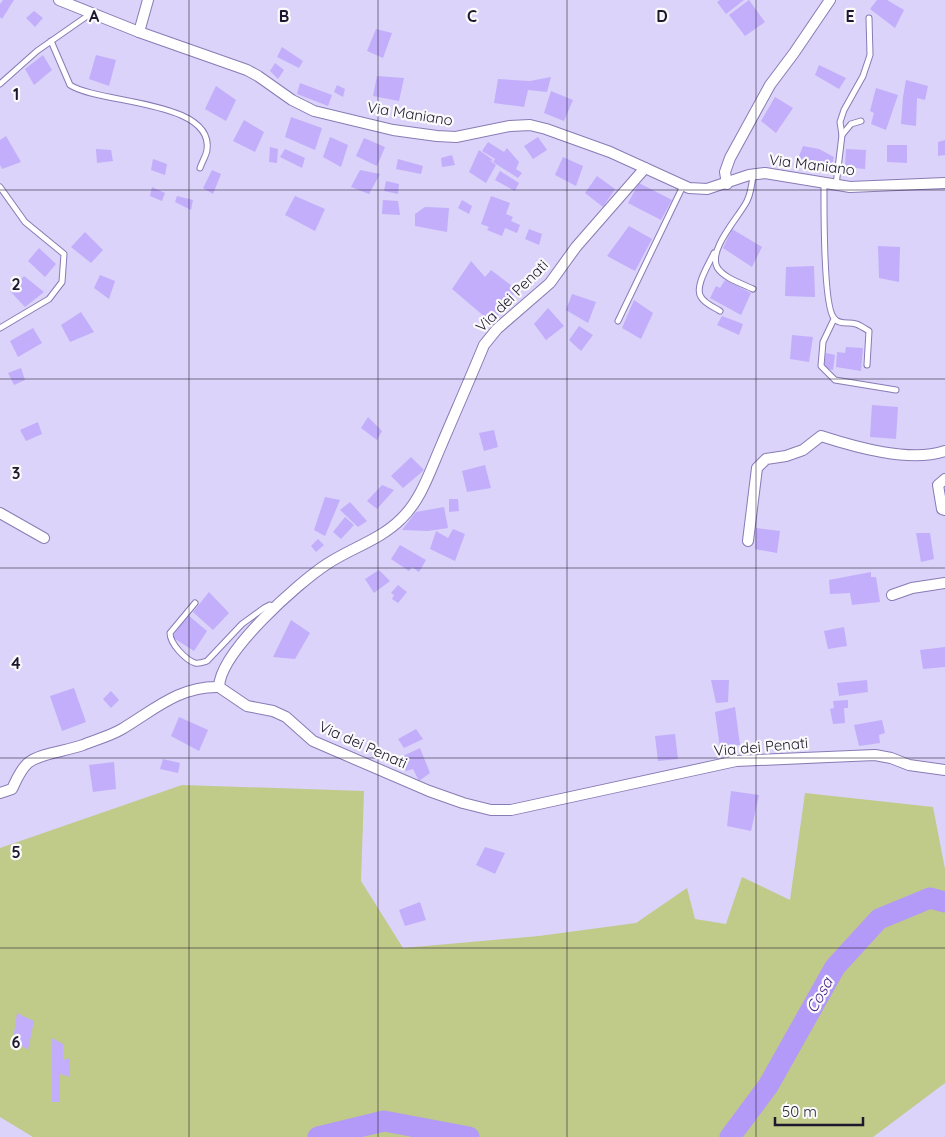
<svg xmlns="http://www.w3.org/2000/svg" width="945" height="1137" font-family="Quicksand,sans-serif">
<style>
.green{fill:#c0ca89}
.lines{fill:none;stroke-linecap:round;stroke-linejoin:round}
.river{stroke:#b39af8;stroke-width:21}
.building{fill:#c2aefb}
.lane-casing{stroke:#897bb5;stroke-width:7}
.street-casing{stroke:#897bb5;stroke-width:12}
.lane{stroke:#fff;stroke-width:5}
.street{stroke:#fff;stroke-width:10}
.grid{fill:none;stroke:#1e182e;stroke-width:1;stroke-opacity:0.55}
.labels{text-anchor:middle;stroke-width:4.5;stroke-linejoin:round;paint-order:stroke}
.street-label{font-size:15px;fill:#1e182e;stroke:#fafafa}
.water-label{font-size:16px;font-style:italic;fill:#4e2590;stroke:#fafafa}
.grid-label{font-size:16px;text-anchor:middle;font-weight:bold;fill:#1e182e;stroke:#fafafa;stroke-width:4.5;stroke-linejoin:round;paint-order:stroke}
</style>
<rect width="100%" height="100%" fill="#dbd3f9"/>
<path class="green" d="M182,785L364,791L361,881L403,948L539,936L636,923L687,888L695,919L726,924L742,877L790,900L805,793L933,807L945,869V1083L873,1137H33L0,1117V848Z"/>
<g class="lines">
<g class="river">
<path d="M318,1137L384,1121L469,1137"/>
<path d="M730,1137L768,1086L835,967L879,919L930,898L945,902"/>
</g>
</g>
<g class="building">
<path d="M3,0H14L2,19L0,17V4Z"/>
<path d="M720,0H744L726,14L717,2Z"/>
<path d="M749,0L765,22L745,36L729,15Z"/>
<path d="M877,0H887L904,10L895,28L870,9Z"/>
<path d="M34,11L43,18L35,27L26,18Z"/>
<path d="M376,29L392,33L383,58L367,51Z"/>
<path d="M282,47L303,61L299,68L277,57Z"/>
<path d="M43,55L52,70L34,85L25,69Z"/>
<path d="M96,55L116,60L109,86L89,79Z"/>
<path d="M275,63L284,70L278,79L270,71Z"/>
<path d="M819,65L846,78L839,89L815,75Z"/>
<path d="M377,76L404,78L399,101L373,96Z"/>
<path d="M551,77L547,92L528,90L524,107L494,103L498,79L530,81Z"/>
<path d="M906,80L928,86L925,100L917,98L916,126L901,124L903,97Z"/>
<path d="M300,83L332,95L328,106L297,94Z"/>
<path d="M337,85L345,89L343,97L334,92Z"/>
<path d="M216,86L236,100L226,121L205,109Z"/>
<path d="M876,88L898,95L886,130L871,124L874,113L870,111Z"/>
<path d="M551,91L573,100L564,121L544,113Z"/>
<path d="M775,97L793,108L776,133L761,121Z"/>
<path d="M291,117L322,128L315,150L285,137Z"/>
<path d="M244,120L264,132L255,152L233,141Z"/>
<path d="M6,136L21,162L2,169L0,165V140Z"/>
<path d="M330,137L348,145L341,167L323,157Z"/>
<path d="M538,137L547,150L533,159L524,146Z"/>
<path d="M364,138L385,147L377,166L356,156Z"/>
<path d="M945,140V155L938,156V142Z"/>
<path d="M488,142L504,152L507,148L519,162L516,169L522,173L518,178L493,162L495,159L482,151Z"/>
<path d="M887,145H907V163L887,162Z"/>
<path d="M803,146L819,149L834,157L830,174L795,166Z"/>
<path d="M270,147L278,149L277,163L269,162Z"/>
<path d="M96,149L111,150L113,161L97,163Z"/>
<path d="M285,149L305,158L302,168L280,157Z"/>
<path d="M846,149L866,150L865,169L845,167Z"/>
<path d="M479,150L493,160L492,161L489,160L496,165L486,183L469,172Z"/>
<path d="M452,155L455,165L442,167L441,158Z"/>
<path d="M563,157L583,166L576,186L555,175Z"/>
<path d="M153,159L167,164L165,175L151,170Z"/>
<path d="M398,159L423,166L421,174L396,169Z"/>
<path d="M212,170L221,174L213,194L203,188Z"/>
<path d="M360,170L380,174L369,194L351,187Z"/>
<path d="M500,171L519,183L515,191L495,180Z"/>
<path d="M597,176L615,189L603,207L585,193Z"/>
<path d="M386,181L399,184L398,194L384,191Z"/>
<path d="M639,183L672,200L661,220L628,203Z"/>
<path d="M152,187L165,193L162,201L150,196Z"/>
<path d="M177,196L193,200L191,210L175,202Z"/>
<path d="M295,196L325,209L315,231L285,215Z"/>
<path d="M491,196L510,203L506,214L513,217L511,221L520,225L517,233L505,228L502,236L487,230L489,227L481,224Z"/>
<path d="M383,200L398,201L400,215L382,214Z"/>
<path d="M462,200L472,206L469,214L458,208Z"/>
<path d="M425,207L449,208L447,232L415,226V214Z"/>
<path d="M629,226L652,239L635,271L607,256Z"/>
<path d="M529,229L542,234L539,245L525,239Z"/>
<path d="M732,229L762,247L752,267L723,248Z"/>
<path d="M85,232L103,250L91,263L71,247Z"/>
<path d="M878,246L900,247L899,282L879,278Z"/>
<path d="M39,248L56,264L45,277L28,261Z"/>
<path d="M471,261L485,277L491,270L517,290L492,323L452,289Z"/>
<path d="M814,266L815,297L785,296L786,267Z"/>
<path d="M100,275L115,281L109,299L94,288Z"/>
<path d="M24,276L44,292L25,307L10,291Z"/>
<path d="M725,280L751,293L741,315L710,298L716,286L720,288Z"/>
<path d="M572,294L596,302L588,323L566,310Z"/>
<path d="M634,300L653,313L641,339L622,328Z"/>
<path d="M548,308L564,326L546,340L534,324Z"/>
<path d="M81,312L94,332L70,342L61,325Z"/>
<path d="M722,316L743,324L739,335L717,325Z"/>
<path d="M579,326L593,335L581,351L569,340Z"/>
<path d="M33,328L42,343L18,357L10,341Z"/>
<path d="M792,335L813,337L809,362L790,359Z"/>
<path d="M846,347L863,348L861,371L836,367L837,352L845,353Z"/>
<path d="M826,353L835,355L833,370L828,369L824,364Z"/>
<path d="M21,368L25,380L14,385L8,373Z"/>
<path d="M872,405L898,407L896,439L870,437Z"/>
<path d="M368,417L382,431L377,440L361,428Z"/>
<path d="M38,422L42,434L26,441L20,430Z"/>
<path d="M494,430L498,447L484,451L479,433Z"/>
<path d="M411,457L424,470L403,488L391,476Z"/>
<path d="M485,465L491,488L467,492L462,471Z"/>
<path d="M382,485L394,490L377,509L367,501Z"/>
<path d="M325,497L340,500L325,536L314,530Z"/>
<path d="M449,499H458L459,511L449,512Z"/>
<path d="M350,502L367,521L358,527L340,510Z"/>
<path d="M444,507L448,528L428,531L402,530L416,512Z"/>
<path d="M345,517L354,525L341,539L333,532Z"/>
<path d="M756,528L780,531L777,553L755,549Z"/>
<path d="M453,529L465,534L455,561L430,549L436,531L448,538Z"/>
<path d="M916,533H930L934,559L921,562Z"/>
<path d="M318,539L324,545L316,552L311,546Z"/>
<path d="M400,545L426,560L419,572L412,567L409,571L391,559Z"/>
<path d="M379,570L390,581L374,593L365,579Z"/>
<path d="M871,572V577H876L880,602L852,605L850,593L830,594L829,580Z"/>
<path d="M398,585L407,592L398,603L392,599L394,595L391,593Z"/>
<path d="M209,592L229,613L213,630L193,612Z"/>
<path d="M188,615L207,631L194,651L172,637Z"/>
<path d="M291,620L310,633L295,659L273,657Z"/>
<path d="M844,627L847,646L828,649L824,631Z"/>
<path d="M945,647V667L923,669L920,650Z"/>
<path d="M711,680H729L728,702L716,703Z"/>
<path d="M867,680L868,692L839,696L837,683Z"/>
<path d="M74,688L86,722L62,731L50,696Z"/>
<path d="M111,691L119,700L111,708L103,699Z"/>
<path d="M848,700V708H844L845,723L833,724L830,709L834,708L833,701Z"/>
<path d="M735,707L740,745L720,748L715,712Z"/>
<path d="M179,717L208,730L199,751L171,736Z"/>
<path d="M882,720L885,733L879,735L880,743L859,746L854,725Z"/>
<path d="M416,729L423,739L404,748L398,739Z"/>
<path d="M675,734L678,759L658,761L655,736Z"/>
<path d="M420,748L430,773L419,781L413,769L406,771L401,757Z"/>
<path d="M163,759L180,763L178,773L160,769Z"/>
<path d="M114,762L116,789L93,792L89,765Z"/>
<path d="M731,791L759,795L751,831L727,826Z"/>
<path d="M485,847L505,853L495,874L476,865Z"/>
<path d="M420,902L426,920L405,926L399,910Z"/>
<path d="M17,1013L34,1021L28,1050L13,1040Z"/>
<path d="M52,1038L63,1044V1060L70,1058V1077L60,1074V1102H52Z"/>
</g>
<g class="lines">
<g class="lane-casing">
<g id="lane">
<path d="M51,41L70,85C99,104 214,100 207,150C206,156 202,162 200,168"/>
<path d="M0,84L37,51L90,14"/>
<path d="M842,135L851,124L861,121"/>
<path d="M753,175C752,184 751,193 747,201C739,217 708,249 717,267C723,278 743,284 753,289"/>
<path d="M824,183C824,205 823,306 834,318C839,325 848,322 856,324C860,325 865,329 869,331L867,365"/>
<path d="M836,185L842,135L840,122L844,110L863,76L870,55L869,18"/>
<path d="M0,187L25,222L64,254L62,282L49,299L0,328"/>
<path d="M714,253C709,264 694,287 701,297C705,304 714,307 720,311"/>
<path d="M834,319L823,342L821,366L835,380L896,390"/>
<path d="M618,321L683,186"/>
<path d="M195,603L170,633C170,644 186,660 195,663C199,664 204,662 207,661L242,624L264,608L270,605L275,607"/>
</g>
</g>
<g class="street-casing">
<g id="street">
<path d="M59,0L139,32L247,70L258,76L292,100L314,111L393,130L437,136L456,137L510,126L530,125L546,129L610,152L689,188L707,189L749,175L765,173L850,187L945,183"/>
<path d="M139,32L148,0"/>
<path d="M645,168L576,247L550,283L497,329L484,345C470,379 455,413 441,446C430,471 421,500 401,519C380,540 351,548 327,564C298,583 220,652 219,687L247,706L273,711L286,717L313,741L429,791L463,803L491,810H511L736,761L875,755L891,758L909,765L945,770"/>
<path d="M727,184L725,172L730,158L770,85L794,53L830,0"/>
<path d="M945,479L938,485L942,509L945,510"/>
<path d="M0,513L44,538"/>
<path d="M748,541L757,468L766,459L786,456L803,450L821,436C855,447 910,463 945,451"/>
<path d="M892,595L912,588L945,583"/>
<path d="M0,793L12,789C16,781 20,770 28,763C40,753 67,751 83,745C95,740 110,736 122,729C154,710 179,686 219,687"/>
</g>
</g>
<use href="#lane" class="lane"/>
<use href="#street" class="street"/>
</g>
<path class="grid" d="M189,0V1137M378,0V1137M567,0V1137M756,0V1137M0,190H945M0,379H945M0,568H945M0,758H945M0,948H945"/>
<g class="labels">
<g class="street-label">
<text transform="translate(410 114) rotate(9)" y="5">Via Maniano</text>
<text transform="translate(812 165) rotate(7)" y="5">Via Maniano</text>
<text transform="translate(512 296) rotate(-45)" y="5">Via dei Penati</text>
<text transform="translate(363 745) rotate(24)" y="5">Via dei Penati</text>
<text transform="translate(761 747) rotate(-5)" y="5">Via dei Penati</text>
</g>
<g class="water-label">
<text transform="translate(819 995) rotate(-61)" y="6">Cosa</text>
</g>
</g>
<g class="grid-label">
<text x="94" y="22">A</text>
<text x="284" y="22">B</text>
<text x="472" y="22">C</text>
<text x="662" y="22">D</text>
<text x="850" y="22">E</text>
<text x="16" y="100">1</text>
<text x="16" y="290">2</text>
<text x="16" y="479">3</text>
<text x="16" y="669">4</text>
<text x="16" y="858">5</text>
<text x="16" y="1048">6</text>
</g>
<path d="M775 1117v8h88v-8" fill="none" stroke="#1e182e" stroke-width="2.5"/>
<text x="782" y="1117" font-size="15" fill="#1e182e" stroke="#fafafa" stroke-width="4" paint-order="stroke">50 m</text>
</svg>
